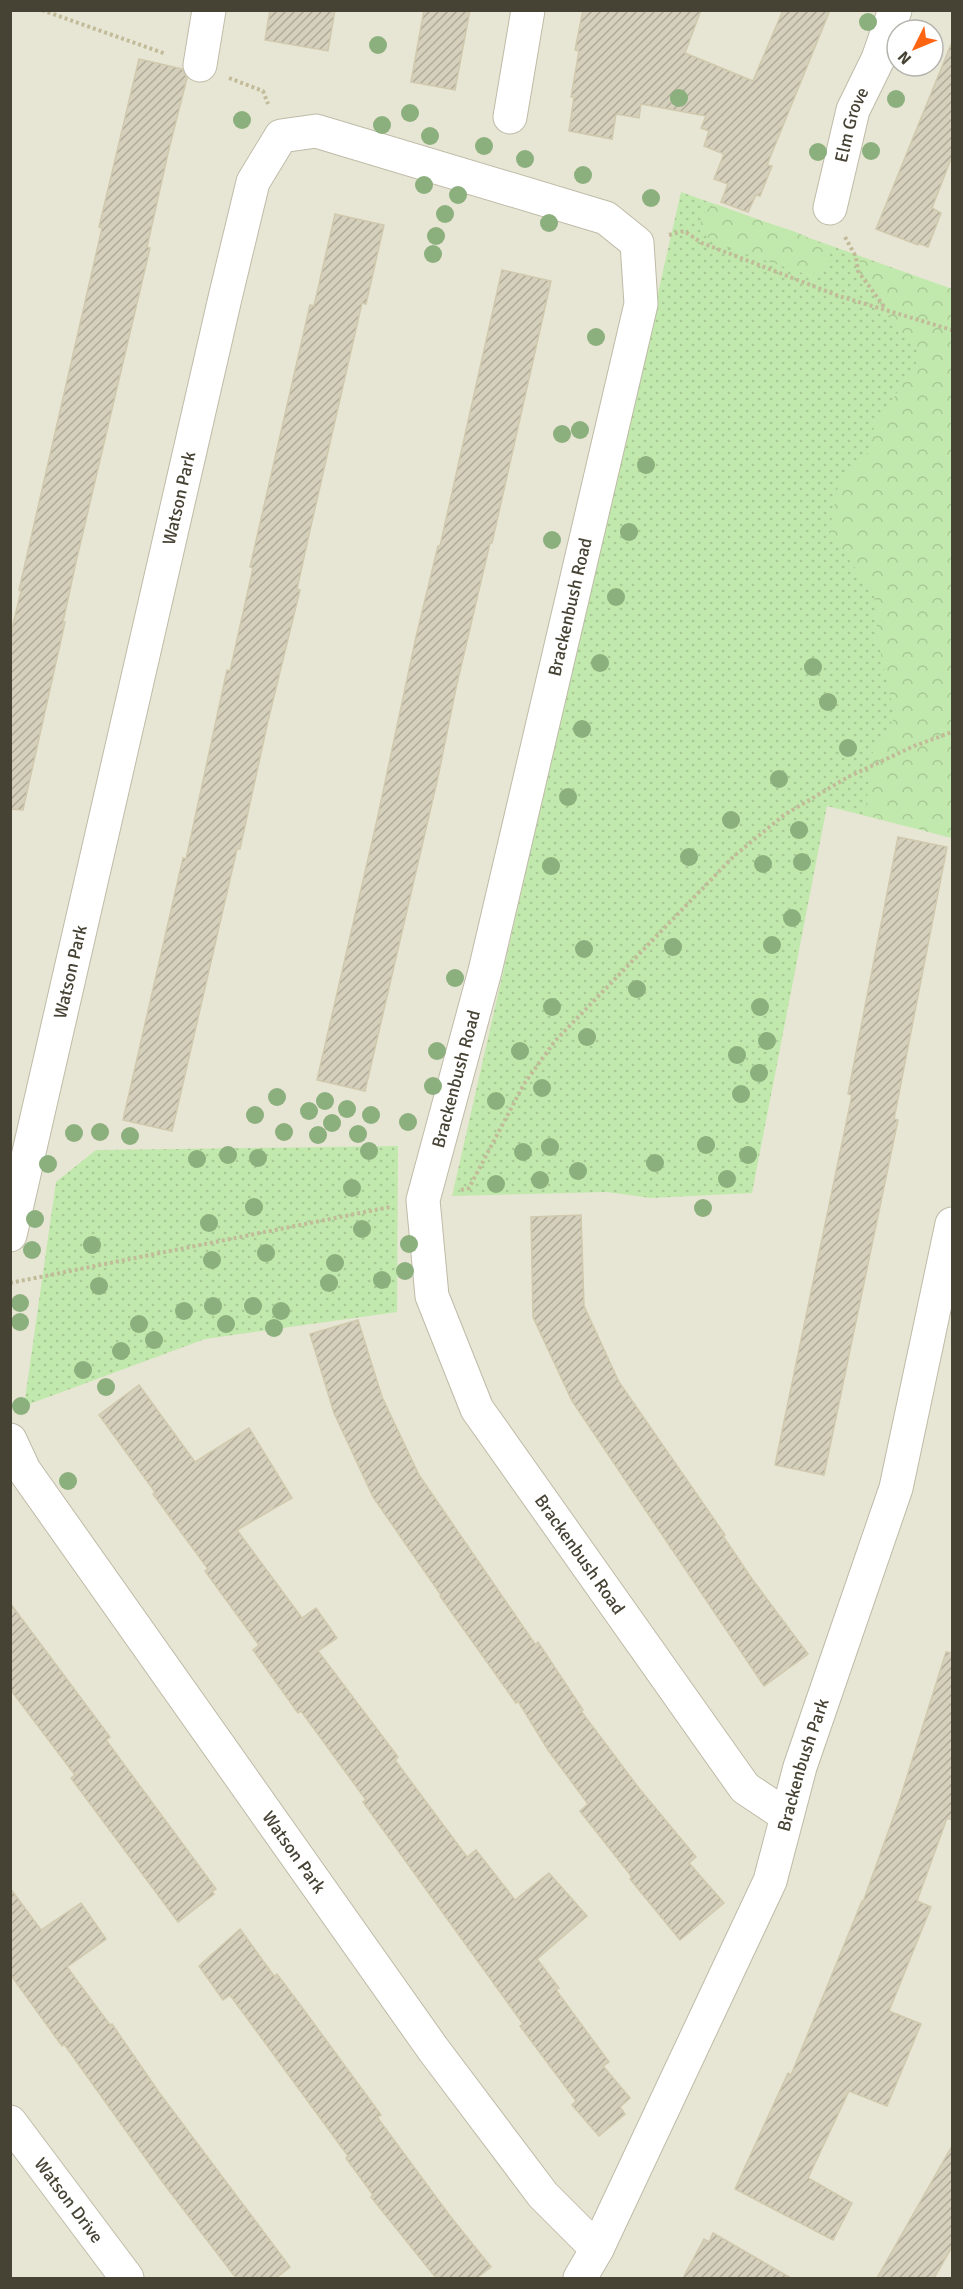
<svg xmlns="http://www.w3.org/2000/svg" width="963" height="2289" font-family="Signika,sans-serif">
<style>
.residential{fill:#e7e5d3;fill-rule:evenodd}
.grass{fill:url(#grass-dots)}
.forest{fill:url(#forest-crowns)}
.building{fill:url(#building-hatch);stroke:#d0c9ae;stroke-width:1.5}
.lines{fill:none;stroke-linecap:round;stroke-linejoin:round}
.minor-casing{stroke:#bfbba8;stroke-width:35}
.path{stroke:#c1bb99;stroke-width:4;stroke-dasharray:3 3;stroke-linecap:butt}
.minor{stroke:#fff;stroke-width:33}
.tree{fill:#8baf7d}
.labels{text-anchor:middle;stroke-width:4.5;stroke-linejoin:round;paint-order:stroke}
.street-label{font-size:18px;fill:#464335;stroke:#fff}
</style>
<defs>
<pattern id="grass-dots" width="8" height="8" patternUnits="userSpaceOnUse" patternTransform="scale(1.5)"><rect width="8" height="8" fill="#c2e9ad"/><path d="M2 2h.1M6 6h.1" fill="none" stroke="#a8c995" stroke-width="1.8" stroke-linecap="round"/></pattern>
<pattern id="forest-crowns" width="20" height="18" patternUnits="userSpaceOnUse" patternTransform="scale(1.5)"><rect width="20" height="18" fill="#c2e9ad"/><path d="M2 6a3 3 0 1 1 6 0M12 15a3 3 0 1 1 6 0" fill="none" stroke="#a8c995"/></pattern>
<pattern id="building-hatch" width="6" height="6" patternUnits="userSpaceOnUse" patternTransform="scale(1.5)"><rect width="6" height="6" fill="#d5d0bb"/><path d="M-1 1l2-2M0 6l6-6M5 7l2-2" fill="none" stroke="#afaa99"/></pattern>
</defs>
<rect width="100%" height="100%" fill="#f3f2e6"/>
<path class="residential" d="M11,11H952V2278H11ZM897,30H933V66H897Z"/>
<g class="grass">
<path d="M681,192L952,289V838L827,806L752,1193L651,1198L607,1192L452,1196Z"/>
<path d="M398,1146L397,1312L205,1339L24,1406L56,1182L96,1150Z"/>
</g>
<g class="forest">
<path d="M715,204C740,213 764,222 790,230C803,234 815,242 828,247L831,260L811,276L714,243L701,231C699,216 703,212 715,204Z"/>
<path d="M859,258L952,289V833L949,837L865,815L872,754L895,717L878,641L874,593L829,533L838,486L872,448L873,430L921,355L885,313L872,292Z"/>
</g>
<g class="building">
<path d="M270,10H335L328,51L265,40Z"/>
<path d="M424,10H470L455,90L411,82Z"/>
<path d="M583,10H701L685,53L753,81L783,10H830L767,165L772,166L760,196L756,195L748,212L721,202L728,184L714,179L724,154L704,146L709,131L701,128L706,116L641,104L639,118L616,114L612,139L569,131L574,97H571L579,51L575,50Z"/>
<path d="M952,42V156L932,208L941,213L928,247L918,243V245L876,229Z"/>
<path d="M139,59L182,69L187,78L169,149L147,247L150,248L76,562L63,622H65L23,810L10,809V637L21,591L19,590L102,228L99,227Z"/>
<path d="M335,214L384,225L366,304L362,303L308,539L297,589L300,590L268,721L240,849H237L172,1131L123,1120L183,858L186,859L227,670L230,671L253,568L250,567L310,305L314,306Z"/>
<path d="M502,270L551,281L492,543H490L456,688L438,777L365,1091L317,1080L377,820L416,637L438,546H440Z"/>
<path d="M898,837L947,847L894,1119L898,1120L824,1475L775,1465L852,1095L848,1094Z"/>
<path d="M581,1215L584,1306L619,1382L725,1535L723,1536L752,1579L808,1654L764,1686L572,1401L533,1317L531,1217Z"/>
<path d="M358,1320L382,1397L419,1475L535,1644L538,1642L583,1710L581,1711L638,1787L696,1857L689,1863L724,1903L680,1940L630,1879L632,1877L580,1811L588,1804L548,1750L518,1701L516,1703L440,1596L441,1595L373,1497L334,1413L310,1334Z"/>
<path d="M139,1385L195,1462L249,1428L292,1498L237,1530L302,1618L316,1608L337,1638L318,1651L398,1757L395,1760L467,1857L476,1850L515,1900L549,1873L587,1916L537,1959L559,1988L556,1990L609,2062L603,2066L630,2098L620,2107L625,2114L599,2136L572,2105L576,2101L520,2026L523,2024L363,1802L366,1800L301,1711L298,1713L253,1650L259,1645L205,1571L208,1569L153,1494L155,1492L99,1415Z"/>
<path d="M10,1603L110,1737L106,1740L216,1889L212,1891L214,1894L178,1922L71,1778L75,1775L10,1689Z"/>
<path d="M946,1652L952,1653V1820L947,1818L917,1901L931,1907L889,2011L921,2024L887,2106L849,2091L808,2178L852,2203L833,2240L735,2189L788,2073L791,2075L862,1901L863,1902L899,1802Z"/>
<path d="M10,1888L41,1930L81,1903L106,1939L67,1967L110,2025L112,2024L158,2091L290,2267L276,2278H236L164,2184L64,2044L62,2046L10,1974Z"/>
<path d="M240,1929L274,1976L277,1974L301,2006L381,2115L377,2117L450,2216L491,2267L477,2278H436L371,2197L373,2195L346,2158L348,2156L230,1995L223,2000L199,1966Z"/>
<path d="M952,2146V2247L934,2278H877Z"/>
<path d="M713,2233L791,2278H683L704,2239L709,2242Z"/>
</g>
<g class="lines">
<g class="minor-casing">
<g id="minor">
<path d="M200,65L209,10"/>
<path d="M510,117L528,10"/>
<path id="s1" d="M830,208L853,110L878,59L895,10"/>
<path id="s2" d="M10,1235L225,298L253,182L281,136L316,131L606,218L637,243L641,304L485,971L423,1200L432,1296L477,1409L745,1788L787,1816"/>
<path id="s3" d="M10,1440L24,1470L433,2049L543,2195L597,2249"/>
<path id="s4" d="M10,2122L127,2278"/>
<path id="s5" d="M580,2278L597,2249L770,1881L800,1767L896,1488L952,1224"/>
</g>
</g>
<g class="path">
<path d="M42,10L166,54"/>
<path d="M229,78L263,91L268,104"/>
<path d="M669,235L684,231L702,243L839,296L952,330"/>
<path d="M845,237L856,257L858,271L885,308"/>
<path d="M461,1190L469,1188L524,1084L555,1041L734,856L784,815L848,777L914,746L952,732"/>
<path d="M10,1283L390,1207"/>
</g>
<use href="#minor" class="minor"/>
</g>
<g class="tree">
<circle cx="868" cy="22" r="9"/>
<circle cx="378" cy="45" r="9"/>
<circle cx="679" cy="98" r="9"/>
<circle cx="896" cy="99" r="9"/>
<circle cx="410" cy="113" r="9"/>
<circle cx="242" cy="120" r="9"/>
<circle cx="382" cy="125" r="9"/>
<circle cx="430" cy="136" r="9"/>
<circle cx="484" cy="146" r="9"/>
<circle cx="871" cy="151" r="9"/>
<circle cx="818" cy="152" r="9"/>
<circle cx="525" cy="159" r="9"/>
<circle cx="583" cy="175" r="9"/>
<circle cx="424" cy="185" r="9"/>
<circle cx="458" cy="195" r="9"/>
<circle cx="651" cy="198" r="9"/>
<circle cx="445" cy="214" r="9"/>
<circle cx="549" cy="223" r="9"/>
<circle cx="436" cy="236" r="9"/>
<circle cx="433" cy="254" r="9"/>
<circle cx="596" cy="337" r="9"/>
<circle cx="580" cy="430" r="9"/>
<circle cx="562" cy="434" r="9"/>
<circle cx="646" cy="465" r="9"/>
<circle cx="629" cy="532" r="9"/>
<circle cx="552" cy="540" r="9"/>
<circle cx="616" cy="597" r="9"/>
<circle cx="600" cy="663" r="9"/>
<circle cx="813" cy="667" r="9"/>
<circle cx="828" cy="702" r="9"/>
<circle cx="582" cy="729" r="9"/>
<circle cx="848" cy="748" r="9"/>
<circle cx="779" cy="779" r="9"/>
<circle cx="568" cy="797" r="9"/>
<circle cx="731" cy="820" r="9"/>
<circle cx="799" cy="830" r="9"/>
<circle cx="689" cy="857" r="9"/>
<circle cx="802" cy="862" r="9"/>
<circle cx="763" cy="864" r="9"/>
<circle cx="551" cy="866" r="9"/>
<circle cx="792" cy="918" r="9"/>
<circle cx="772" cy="945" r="9"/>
<circle cx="673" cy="947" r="9"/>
<circle cx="584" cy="949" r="9"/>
<circle cx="455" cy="978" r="9"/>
<circle cx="637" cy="989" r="9"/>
<circle cx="552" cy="1007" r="9"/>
<circle cx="760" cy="1007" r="9"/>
<circle cx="587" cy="1037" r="9"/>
<circle cx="767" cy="1041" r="9"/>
<circle cx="437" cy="1051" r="9"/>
<circle cx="520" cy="1051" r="9"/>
<circle cx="737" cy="1055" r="9"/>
<circle cx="759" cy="1073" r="9"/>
<circle cx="433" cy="1086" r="9"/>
<circle cx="542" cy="1088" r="9"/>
<circle cx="741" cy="1094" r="9"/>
<circle cx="277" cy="1097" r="9"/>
<circle cx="325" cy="1101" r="9"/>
<circle cx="496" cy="1101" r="9"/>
<circle cx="347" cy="1109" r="9"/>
<circle cx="309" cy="1111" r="9"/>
<circle cx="255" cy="1115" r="9"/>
<circle cx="371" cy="1115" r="9"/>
<circle cx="408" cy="1122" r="9"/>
<circle cx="332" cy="1123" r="9"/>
<circle cx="100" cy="1132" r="9"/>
<circle cx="284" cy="1132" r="9"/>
<circle cx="74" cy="1133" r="9"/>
<circle cx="358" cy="1134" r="9"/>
<circle cx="318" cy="1135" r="9"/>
<circle cx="130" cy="1136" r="9"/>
<circle cx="706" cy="1145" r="9"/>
<circle cx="550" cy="1147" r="9"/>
<circle cx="369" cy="1151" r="9"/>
<circle cx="523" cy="1152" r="9"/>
<circle cx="228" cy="1155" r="9"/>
<circle cx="748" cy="1155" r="9"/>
<circle cx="258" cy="1158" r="9"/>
<circle cx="197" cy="1159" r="9"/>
<circle cx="655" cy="1163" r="9"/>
<circle cx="48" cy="1164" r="9"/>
<circle cx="578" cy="1171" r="9"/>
<circle cx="727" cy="1179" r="9"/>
<circle cx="540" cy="1180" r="9"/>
<circle cx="496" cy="1184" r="9"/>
<circle cx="352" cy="1188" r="9"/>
<circle cx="254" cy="1207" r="9"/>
<circle cx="703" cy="1208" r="9"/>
<circle cx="35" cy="1219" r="9"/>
<circle cx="209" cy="1223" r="9"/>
<circle cx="362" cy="1229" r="9"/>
<circle cx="409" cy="1244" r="9"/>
<circle cx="92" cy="1245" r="9"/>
<circle cx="32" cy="1250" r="9"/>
<circle cx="266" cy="1253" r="9"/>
<circle cx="212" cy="1260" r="9"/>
<circle cx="335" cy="1263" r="9"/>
<circle cx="405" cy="1271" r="9"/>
<circle cx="382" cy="1280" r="9"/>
<circle cx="329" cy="1283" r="9"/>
<circle cx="99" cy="1286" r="9"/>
<circle cx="20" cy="1303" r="9"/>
<circle cx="213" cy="1306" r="9"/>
<circle cx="253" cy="1306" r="9"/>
<circle cx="184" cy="1311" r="9"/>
<circle cx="281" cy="1311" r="9"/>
<circle cx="20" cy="1322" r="9"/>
<circle cx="139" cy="1324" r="9"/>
<circle cx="226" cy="1324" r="9"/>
<circle cx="274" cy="1328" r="9"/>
<circle cx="154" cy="1340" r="9"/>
<circle cx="121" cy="1351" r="9"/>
<circle cx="83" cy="1370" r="9"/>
<circle cx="106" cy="1387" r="9"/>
<circle cx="21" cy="1406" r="9"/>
<circle cx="68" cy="1481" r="9"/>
</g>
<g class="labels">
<g class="street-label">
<text dy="6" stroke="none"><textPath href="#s1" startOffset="86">Elm Grove</textPath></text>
<text dy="6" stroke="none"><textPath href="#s2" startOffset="756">Watson Park</textPath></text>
<text transform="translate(570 607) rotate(-77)" y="6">Brackenbush Road</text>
<text dy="6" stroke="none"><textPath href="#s2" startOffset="270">Watson Park</textPath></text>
<text transform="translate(456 1079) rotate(-75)" y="6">Brackenbush Road</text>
<text dy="6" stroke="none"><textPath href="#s2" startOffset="2892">Brackenbush Road</textPath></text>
<text dy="6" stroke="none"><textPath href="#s5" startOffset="561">Brackenbush Park</textPath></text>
<text dy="6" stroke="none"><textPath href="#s3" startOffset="501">Watson Park</textPath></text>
<text dy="6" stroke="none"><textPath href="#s4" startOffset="98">Watson Drive</textPath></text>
</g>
</g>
<rect width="963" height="2289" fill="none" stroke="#464335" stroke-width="24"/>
<g transform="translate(915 48) rotate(227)"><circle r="28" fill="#ffffff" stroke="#b5b4ae" stroke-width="1.5"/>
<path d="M0-4.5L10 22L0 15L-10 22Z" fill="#fe6411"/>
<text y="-9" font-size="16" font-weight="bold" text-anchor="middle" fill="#464335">N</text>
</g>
</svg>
